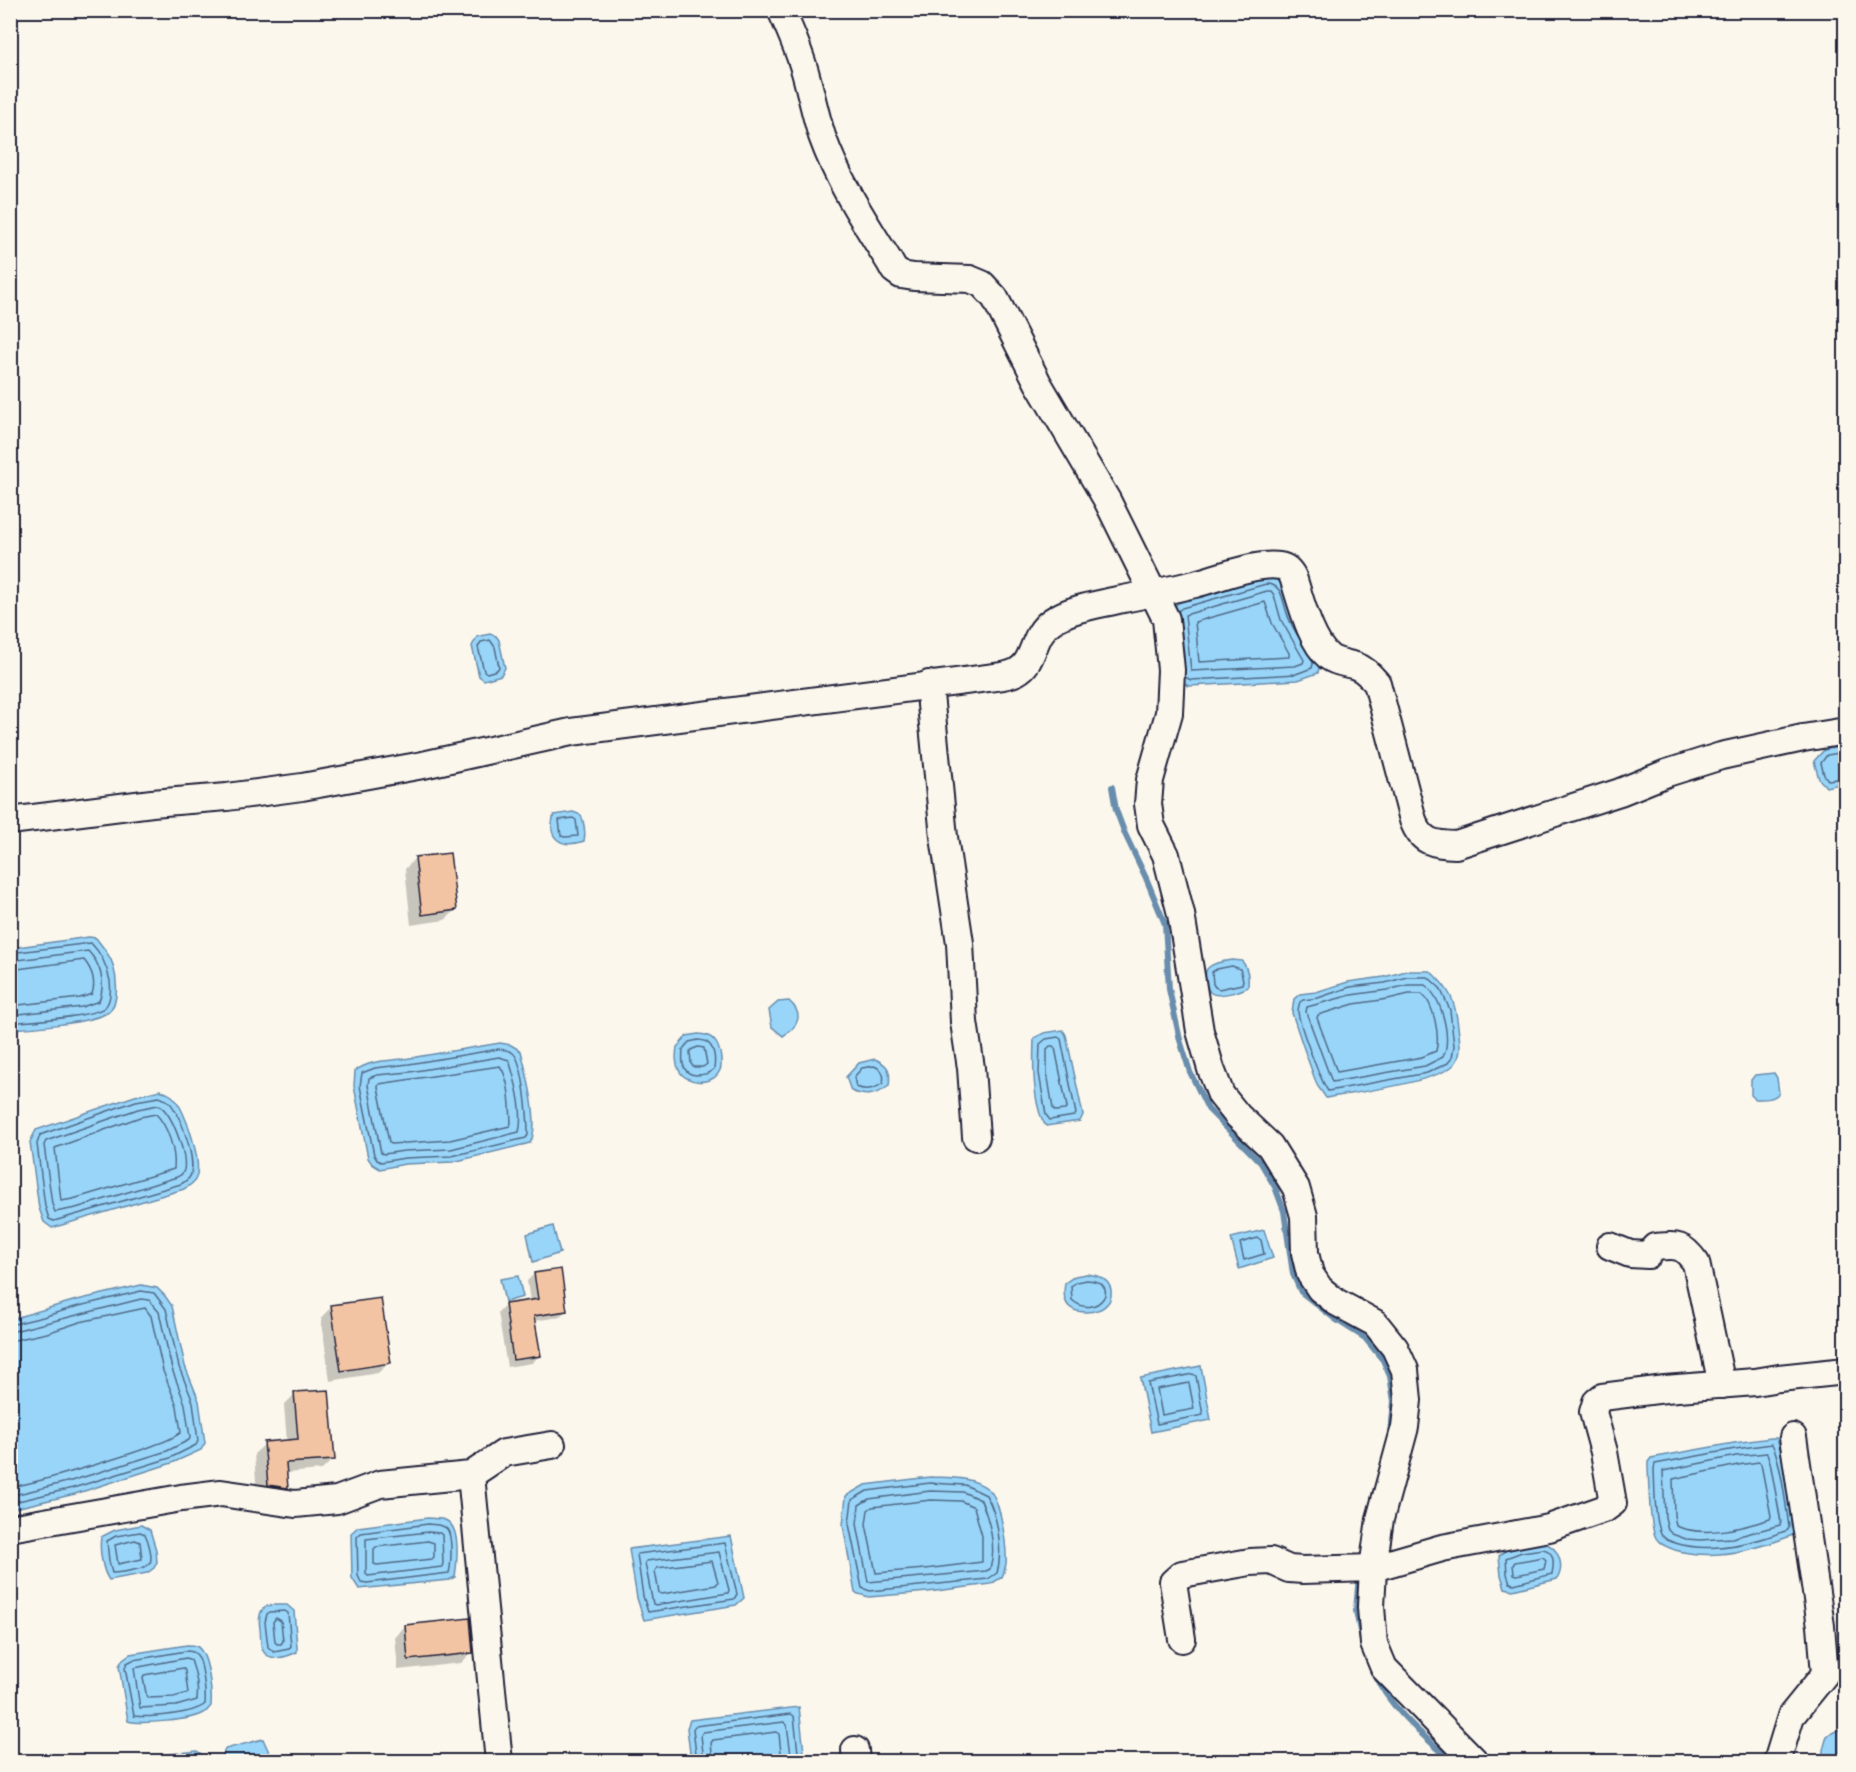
<svg xmlns="http://www.w3.org/2000/svg" width="1856" height="1772" font-family="Delius,sans-serif">
<style>
.water{fill:#98d5f9;stroke:#698dad;stroke-width:1.5}
.shadow{fill:#0003}
.lines{fill:none;stroke-linecap:round;stroke-linejoin:round}
.shore{stroke:#516a87;stroke-width:1.5}
.stream{stroke:#698dad;stroke-width:6}
.building{fill:#f3c4a3;stroke:#22223b;stroke-width:1.5}
.minor-casing{stroke:#22223b;stroke-width:30}
.minor{stroke:#fbf7ec;stroke-width:26}
</style>
<rect width="100%" height="100%" fill="#fbf7ec"/>
<filter id="ink" filterUnits="userSpaceOnUse"><feTurbulence type="fractalNoise" baseFrequency=".0167" numOctaves="2"/><feDisplacementMap in="SourceGraphic" scale="12" xChannelSelector="R" yChannelSelector="G"/><feConvolveMatrix kernelMatrix="1 2 1 2 8 2 1 2 1" color-interpolation-filters="sRGB"/></filter>
<g filter="url(#ink)">
<g class="water">
<path d="M1265,577L1274,578L1282,583L1320,663L1318,673L1298,680L1189,686L1181,682L1172,609L1178,603Z"/>
<path d="M490,634L496,636L499,640L505,668L501,675L484,680L479,676L472,646L477,637Z"/>
<path d="M1845,746V783L1826,787L1819,779L1814,761L1824,750Z"/>
<path d="M573,812L581,815C584,822 586,833 584,841C562,849 546,839 554,815Z"/>
<path d="M89,937L96,938C102,946 110,955 113,965C117,978 120,1005 107,1013C90,1023 31,1028 11,1029V948Z"/>
<path d="M1232,960L1242,961C1248,968 1249,978 1248,987C1241,991 1218,998 1211,993C1205,988 1203,971 1209,967C1215,962 1225,961 1232,960Z"/>
<path d="M1406,971H1430C1450,989 1455,1000 1458,1026C1459,1038 1463,1052 1456,1062C1445,1082 1351,1093 1326,1098L1317,1085L1303,1046L1292,1013L1294,999L1300,994L1316,992L1348,982L1384,977Z"/>
<path d="M789,1001C804,1014 799,1026 783,1036L772,1027L769,1010L778,1002Z"/>
<path d="M1063,1030L1066,1035L1083,1115L1080,1121L1046,1126C1032,1107 1033,1062 1034,1038L1044,1033Z"/>
<path d="M698,1034C713,1034 719,1043 721,1058C721,1062 722,1068 719,1072C712,1086 685,1084 679,1070C675,1063 676,1055 677,1047L687,1036Z"/>
<path d="M500,1043L511,1045L521,1051C526,1071 541,1126 530,1143L453,1162L405,1164L380,1169L372,1164L368,1158L354,1086L355,1071C371,1059 391,1061 410,1058C440,1053 470,1048 500,1043Z"/>
<path d="M875,1059C889,1065 891,1071 889,1086C875,1096 866,1097 851,1091L846,1077L859,1063Z"/>
<path d="M1774,1073L1777,1078L1779,1093C1773,1100 1764,1099 1755,1099L1751,1095V1080L1755,1075Z"/>
<path d="M160,1090C164,1092 170,1094 173,1097C185,1108 204,1165 195,1180C193,1184 187,1187 184,1189L52,1228L44,1222L39,1208L30,1142L36,1130L135,1096Z"/>
<path d="M553,1226L560,1253L533,1262L527,1234Z"/>
<path d="M1264,1230L1273,1258L1239,1269L1231,1238Z"/>
<path d="M1086,1274C1099,1275 1113,1280 1111,1296C1110,1299 1110,1302 1107,1304C1099,1314 1072,1316 1066,1302C1063,1296 1064,1289 1065,1283L1075,1276Z"/>
<path d="M518,1276L523,1297L505,1302L500,1279Z"/>
<path d="M141,1285L157,1288L165,1296L172,1306L185,1366L199,1401L205,1443L201,1450L172,1463L75,1494L11,1509V1319L73,1301Z"/>
<path d="M1201,1366L1211,1420L1151,1432L1140,1378Z"/>
<path d="M1771,1438H1777L1783,1459L1796,1530L1793,1535C1758,1549 1712,1561 1675,1550C1668,1547 1660,1545 1656,1538C1649,1526 1649,1484 1648,1469V1462L1651,1458L1734,1443Z"/>
<path d="M930,1477C950,1478 971,1476 988,1489C1001,1498 1007,1548 1006,1564C1005,1568 1004,1573 1002,1577L991,1584L928,1592L869,1597L855,1593L843,1525L846,1496L865,1485Z"/>
<path d="M428,1518C434,1519 442,1518 447,1521C461,1529 457,1563 455,1577L449,1580L359,1589L352,1578L351,1533L358,1527Z"/>
<path d="M141,1525L150,1530L156,1550L157,1562L154,1568L147,1573L109,1580C102,1570 99,1549 101,1537L115,1530Z"/>
<path d="M731,1536L744,1598L736,1605L644,1620L637,1598L629,1549Z"/>
<path d="M1543,1543C1559,1546 1565,1566 1557,1579L1513,1590L1505,1588L1501,1575L1499,1556C1508,1545 1530,1545 1543,1543Z"/>
<path d="M275,1605H287L294,1611L297,1647V1652C287,1657 268,1663 262,1649C260,1643 261,1635 260,1629C259,1623 259,1615 262,1610C265,1606 271,1605 275,1605Z"/>
<path d="M187,1645C190,1645 193,1645 196,1646C209,1652 212,1693 211,1706C209,1708 207,1711 204,1713C192,1720 141,1725 128,1721L119,1666L123,1659L130,1654Z"/>
<path d="M799,1707L805,1761H691L687,1728L690,1720Z"/>
<path d="M1845,1727V1761H1823V1750L1827,1736Z"/>
<path d="M263,1739L273,1761H225L223,1755L225,1749Z"/>
<path d="M197,1751L204,1756L205,1761H106Z"/>
</g>
<g class="shadow">
<path d="M415,858L456,910L445,920L411,925L405,869Z"/>
<path d="M534,1274L566,1311L559,1317L534,1321L539,1356L532,1363L507,1367L498,1312L505,1305L530,1302L527,1281Z"/>
<path d="M331,1307L389,1363L378,1373L330,1381L321,1318Z"/>
<path d="M295,1394L333,1459L322,1470L286,1473L287,1487L276,1498L257,1495L254,1454L265,1444L287,1442L284,1405Z"/>
<path d="M405,1626L472,1652L461,1663L398,1670L395,1637Z"/>
</g>
<g class="lines">
<g class="shore">
<path d="M1267,591H1271L1274,595L1281,620L1304,660L1303,663L1295,666L1191,671L1185,615Z"/>
<path d="M1265,602L1272,623L1289,653V657L1199,662L1195,622Z"/>
<path d="M1178,611L1182,608L1266,584C1283,584 1282,600 1287,613C1289,621 1294,629 1298,636"/>
<path d="M490,640L495,647L499,667L497,670L487,673L484,671L478,647L481,642Z"/>
<path d="M1185,677L1191,680L1296,674L1312,668L1313,664L1312,659"/>
<path d="M1846,752L1827,755L1821,763L1824,775L1828,780L1846,778"/>
<path d="M573,818L576,820L578,836L565,837L561,836L559,820Z"/>
<path d="M10,953L91,943C102,954 107,966 110,981C111,988 111,1003 104,1008C91,1017 29,1021 10,1023"/>
<path d="M10,961L88,951C101,964 106,984 99,1001L82,1007L10,1015"/>
<path d="M1232,966L1240,969L1243,980L1242,984L1219,989L1215,987L1213,984L1212,972L1217,969Z"/>
<path d="M10,970L84,960C92,970 96,982 92,994L80,998L10,1006"/>
<path d="M1407,977H1428L1440,988L1450,1010L1454,1046L1452,1058L1448,1063L1427,1073L1328,1091C1320,1079 1299,1025 1298,1011C1298,1010 1299,1004 1300,1002L1303,1000L1318,998L1350,987L1385,983Z"/>
<path d="M1408,985H1425C1442,998 1452,1038 1443,1057L1425,1066L1332,1082L1306,1012L1307,1007L1351,995L1387,990Z"/>
<path d="M1409,994H1422C1434,1004 1440,1036 1436,1051L1422,1057L1337,1072L1317,1018L1318,1015L1354,1004L1388,999Z"/>
<path d="M1058,1037L1061,1039L1076,1114L1074,1116L1050,1120L1046,1115L1039,1073L1040,1044L1046,1039Z"/>
<path d="M698,1040C714,1040 716,1056 714,1069C708,1074 704,1075 696,1075C681,1074 682,1060 683,1049L689,1042Z"/>
<path d="M1050,1046H1053L1055,1048L1067,1107L1065,1110L1055,1111L1053,1109L1047,1072V1049Z"/>
<path d="M698,1047L704,1048L707,1064L703,1067H694L691,1064L690,1051L693,1049Z"/>
<path d="M499,1049C504,1050 509,1050 513,1053C524,1062 528,1119 528,1135L526,1138L452,1156L405,1158L381,1162L377,1160L374,1155L360,1086L362,1073L375,1068L409,1064Z"/>
<path d="M499,1057L509,1060C515,1079 524,1113 519,1132L451,1149L404,1151L384,1154L381,1153L368,1085L369,1078L377,1075L410,1072Z"/>
<path d="M500,1066C510,1080 510,1106 511,1123L510,1126L450,1140L391,1144L389,1142L378,1087L379,1084Z"/>
<path d="M874,1066C882,1069 885,1075 883,1083C874,1090 866,1091 856,1087L854,1077L862,1068Z"/>
<path d="M159,1097C160,1097 166,1100 168,1101C180,1111 199,1165 189,1178C188,1179 182,1184 181,1184L54,1221L49,1219L45,1206L37,1144L40,1135L136,1101Z"/>
<path d="M158,1105C172,1111 187,1155 184,1170C182,1175 181,1175 177,1177L76,1208L55,1212L52,1204L44,1145L46,1141L138,1109Z"/>
<path d="M156,1114C168,1126 176,1152 174,1169L73,1199L61,1201L55,1148L140,1117Z"/>
<path d="M1258,1238L1261,1240L1264,1254L1244,1260L1240,1243Z"/>
<path d="M1087,1280C1125,1282 1096,1322 1072,1300L1071,1286L1077,1282Z"/>
<path d="M10,1325L43,1317L75,1307L141,1291L154,1293L166,1309L179,1367L193,1402L198,1441L196,1445L170,1458L73,1488L10,1503"/>
<path d="M10,1332L141,1299L149,1300L159,1312L172,1369L185,1404L190,1438L189,1440L167,1451L71,1481L10,1496"/>
<path d="M10,1341L47,1333L80,1322L145,1308L151,1316L163,1371L177,1406L181,1432C170,1445 33,1484 10,1487"/>
<path d="M1193,1374L1196,1376L1203,1415L1157,1424L1148,1383Z"/>
<path d="M1189,1383L1194,1409L1162,1415L1157,1389Z"/>
<path d="M1772,1444C1781,1460 1786,1507 1789,1527L1788,1530C1754,1543 1711,1554 1675,1543C1669,1541 1663,1539 1661,1533C1654,1517 1655,1487 1654,1469L1655,1464L1735,1449Z"/>
<path d="M1767,1453L1770,1462L1781,1522L1780,1525L1732,1538L1700,1540L1686,1539L1672,1534L1668,1530L1665,1517L1663,1471L1736,1456Z"/>
<path d="M1759,1462L1761,1464L1771,1516L1770,1519C1742,1528 1705,1538 1676,1526L1674,1515L1673,1479L1738,1465Z"/>
<path d="M930,1483L965,1485L986,1495C998,1515 1003,1551 997,1573L988,1579L870,1591L862,1588L849,1524L852,1500L867,1491Z"/>
<path d="M930,1491L963,1492L981,1500C989,1520 997,1547 990,1569L986,1571L868,1582L857,1524L859,1505L869,1499Z"/>
<path d="M931,1500L961,1501L974,1507L982,1536V1562L925,1569L876,1573L866,1524L868,1510L872,1507Z"/>
<path d="M428,1524C434,1525 443,1524 447,1529C453,1536 451,1565 449,1573L367,1583L361,1582L358,1576L357,1537L361,1533Z"/>
<path d="M140,1532L145,1534C148,1540 153,1556 150,1563C147,1569 119,1573 112,1573L109,1561L107,1541L116,1536Z"/>
<path d="M428,1532L440,1533L442,1535L443,1563L442,1567L368,1576L366,1574V1539Z"/>
<path d="M135,1540L140,1542L142,1559L118,1564L115,1545Z"/>
<path d="M428,1541L434,1543V1557L432,1559L377,1565L374,1564V1549L376,1547Z"/>
<path d="M725,1543L737,1594L734,1599L648,1612L643,1596L637,1554Z"/>
<path d="M1543,1549C1555,1551 1554,1564 1552,1574L1514,1584L1510,1583L1507,1574L1506,1558L1522,1552Z"/>
<path d="M719,1552L729,1590L728,1593L656,1605L653,1604L645,1563L646,1561Z"/>
<path d="M1543,1557L1546,1560L1544,1569L1517,1575L1514,1574L1513,1565L1515,1562Z"/>
<path d="M712,1561L718,1582L716,1585L662,1594L659,1593L655,1571L657,1568Z"/>
<path d="M270,1612L285,1611L288,1613L291,1646L289,1649L274,1652L268,1647L265,1622L267,1614Z"/>
<path d="M276,1618L281,1621L283,1641L281,1644H277L275,1642L273,1622Z"/>
<path d="M186,1651C190,1651 193,1651 196,1654C203,1660 206,1695 205,1704C194,1714 149,1718 134,1716L125,1668L127,1663L133,1660Z"/>
<path d="M186,1658L191,1660C195,1671 199,1688 197,1700L176,1706L140,1708L134,1668Z"/>
<path d="M183,1668L185,1671L188,1693L174,1697L147,1698L143,1678L144,1675Z"/>
<path d="M697,1762L693,1729L695,1726L791,1714L794,1716L799,1762"/>
<path d="M704,1762L701,1735L703,1732L784,1722L787,1725L792,1762"/>
<path d="M713,1762L711,1743L713,1740L776,1732L779,1734L782,1762"/>
</g>
<g class="stream">
<path d="M1112,787L1116,810L1125,834L1146,878L1165,924L1169,989L1180,1040L1190,1072L1208,1109L1261,1163L1275,1187L1284,1211L1293,1274L1301,1292L1335,1319L1365,1338L1383,1360L1390,1376L1394,1401L1391,1432"/>
<path d="M1359,1574L1356,1611L1362,1641"/>
<path d="M1374,1673C1390,1709 1424,1736 1453,1762"/>
</g>
</g>
<g class="building">
<path d="M450,853L457,910L422,915L415,857Z"/>
<path d="M561,1269L567,1311L534,1316L541,1356L513,1360L505,1304L538,1299L534,1273Z"/>
<path d="M381,1298L391,1363L341,1371L331,1305Z"/>
<path d="M329,1390L335,1460L286,1463L288,1488L268,1485L264,1442L298,1439L294,1392Z"/>
<path d="M470,1618L473,1653L408,1660L405,1625Z"/>
</g>
<g class="lines">
<g class="minor-casing">
<g id="minor">
<path d="M781,10C791,32 801,55 807,79C812,98 816,117 822,136C838,181 864,221 889,261L894,270L901,275L914,277L970,279L982,284L995,298L1038,383L1107,500L1166,619L1171,670L1169,713L1150,780L1148,804L1151,825L1166,855L1181,914L1200,1031L1211,1069L1221,1095L1238,1116L1270,1146L1296,1188L1304,1216L1305,1253L1310,1274L1320,1289L1336,1302L1375,1323L1395,1348L1405,1370L1408,1400L1405,1427L1380,1519L1373,1568L1371,1607L1374,1644L1384,1668L1476,1762"/>
<path d="M929,684L944,837L960,943L964,1022L971,1068L976,1137"/>
<path d="M10,821L152,803L227,797L302,787L423,765L571,732L1003,676C1007,675 1012,674 1016,672C1036,662 1031,635 1052,621C1071,608 1096,605 1118,600C1144,595 1169,590 1195,584C1218,578 1257,562 1280,566C1287,567 1290,571 1293,577C1301,601 1310,641 1329,657C1337,663 1347,663 1356,666C1365,669 1371,677 1377,683L1413,820C1421,843 1434,844 1456,845L1620,792L1667,773L1721,756L1803,738L1846,731"/>
<path d="M1610,1246L1630,1254L1648,1255L1655,1247C1678,1245 1682,1244 1696,1263L1722,1385"/>
<path d="M471,1475L499,1762"/>
<path d="M10,1528L181,1498L221,1493L295,1504L337,1500L380,1484L471,1475L504,1453L552,1445"/>
<path d="M1182,1639L1173,1582L1182,1574L1250,1562L1271,1561L1289,1569L1303,1570L1373,1568L1442,1548L1549,1528L1606,1508L1613,1503L1604,1452L1593,1412L1596,1402L1602,1397L1665,1389L1755,1382L1779,1378L1846,1371"/>
<path d="M855,1750L856,1762"/>
<path d="M1777,1762L1791,1716L1825,1674L1821,1626L1793,1437"/>
</g>
</g>
<use href="#minor" class="minor"/>
</g>
</g>
<rect width="1856" height="1772" fill="none" stroke="#fbf7ec" stroke-width="36"/>
<rect x="18" y="18" width="1820" height="1736" fill="none" stroke="#22223b" stroke-width="2" filter="url(#ink)"/>
</svg>
